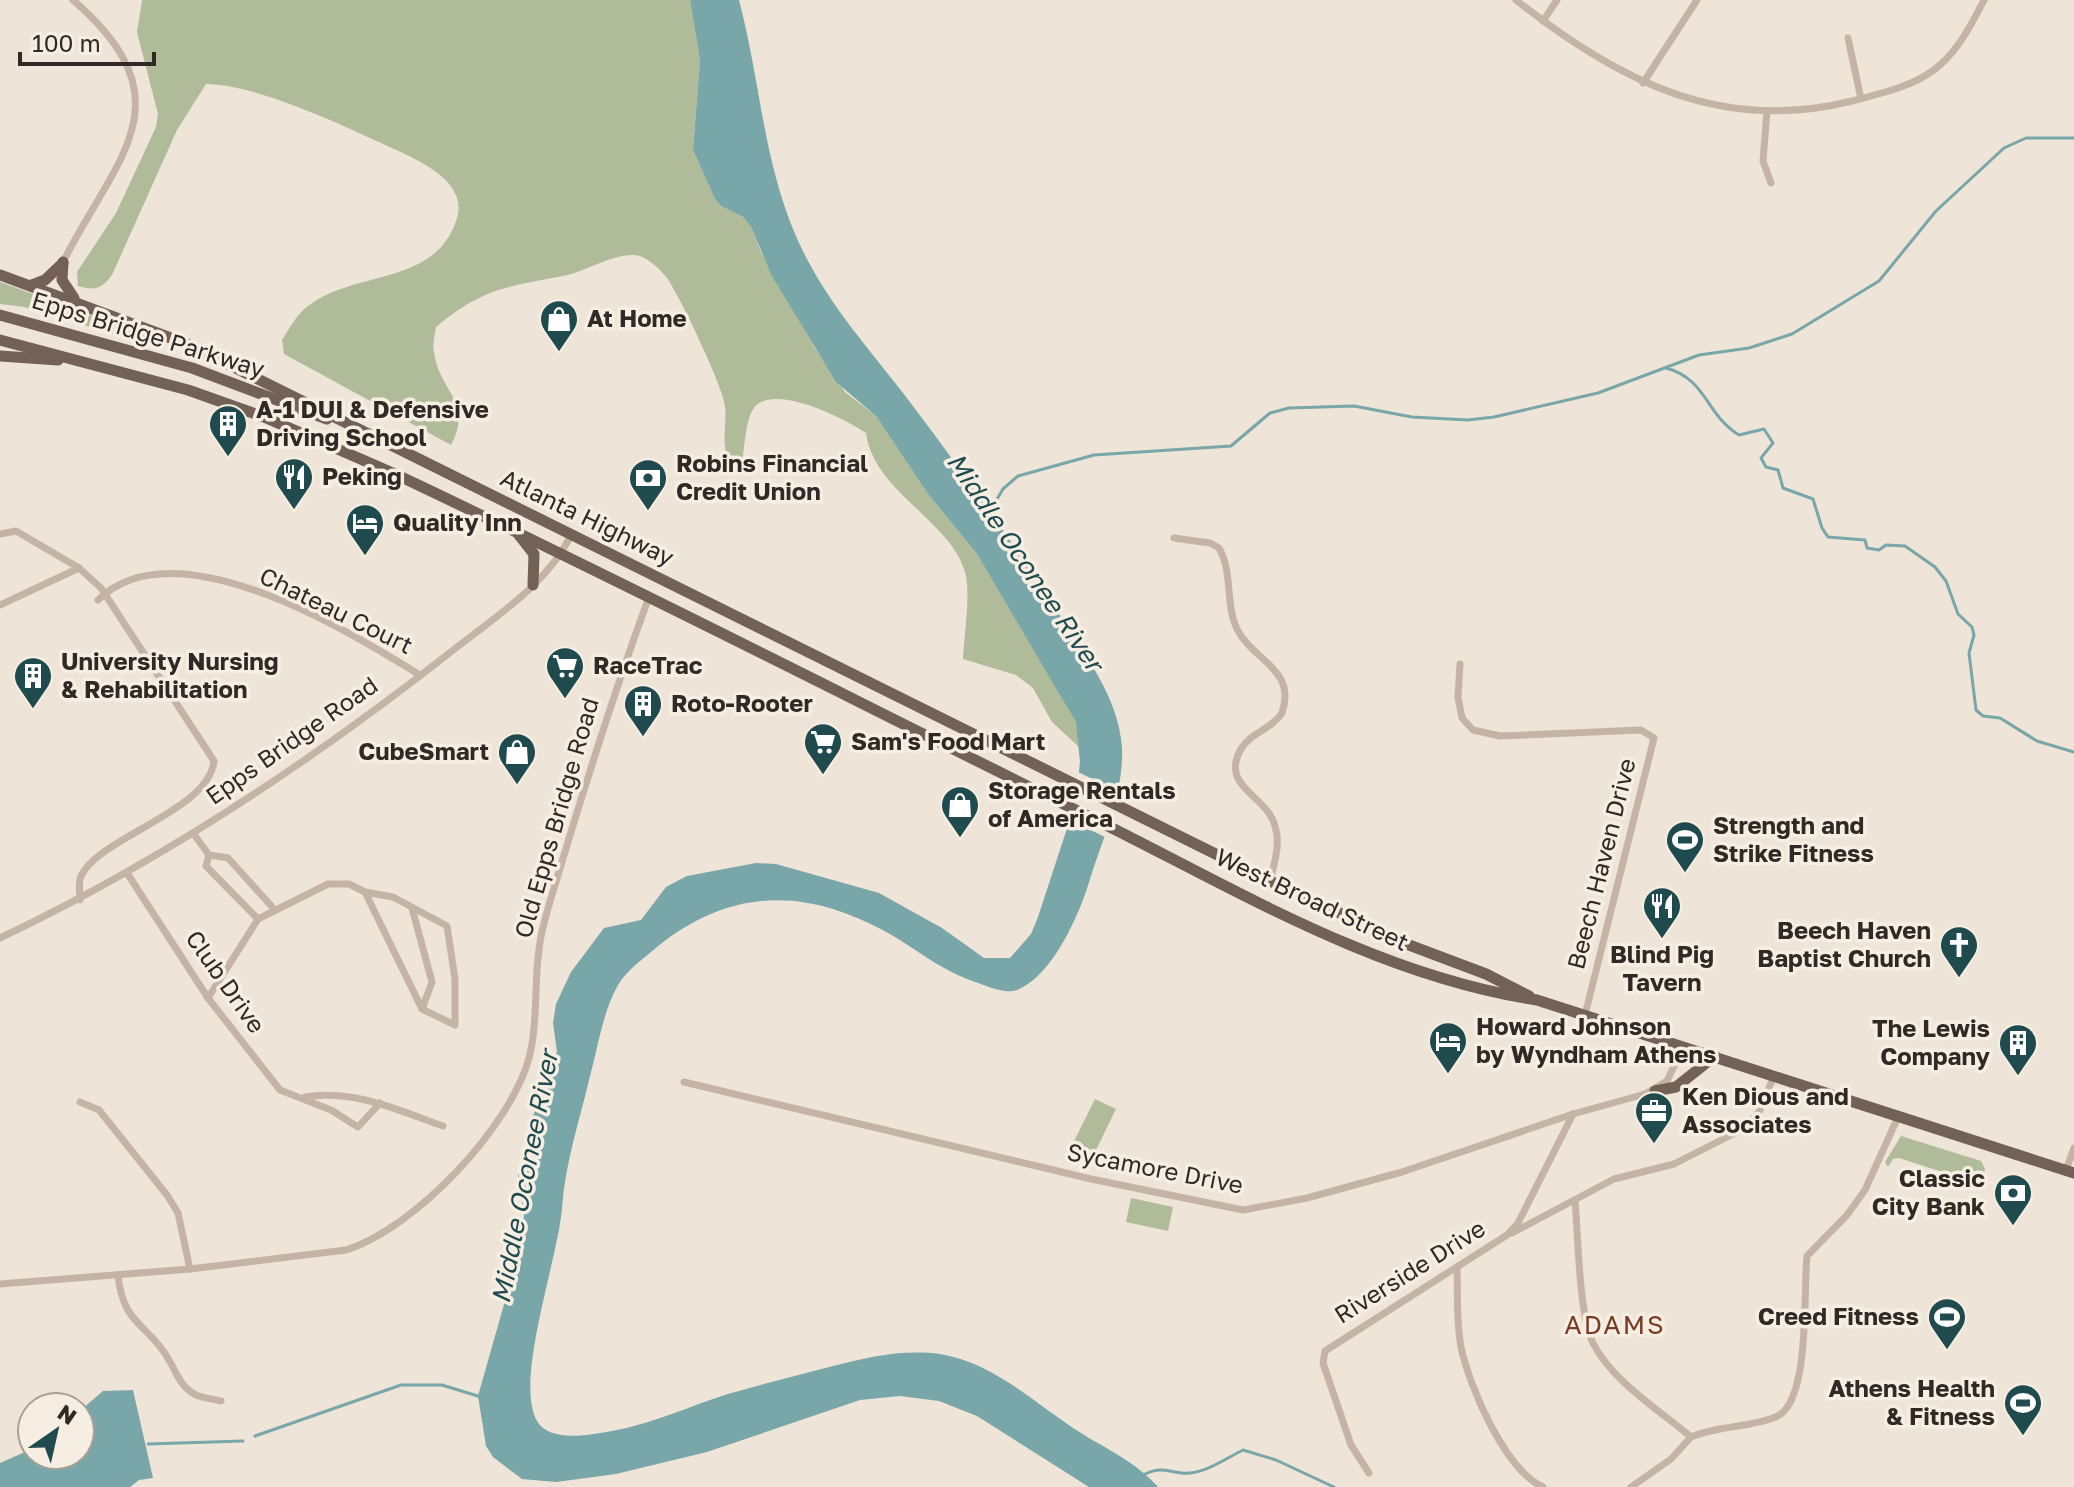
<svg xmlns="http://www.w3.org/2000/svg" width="2074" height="1487" font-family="'Golos Text',sans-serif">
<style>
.green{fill:#b0bc99}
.water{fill:#79a6a9}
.pier{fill:#eee4d8}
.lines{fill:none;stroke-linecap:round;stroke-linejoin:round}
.stream{stroke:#79a6a9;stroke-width:3}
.minor{stroke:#c5b4a5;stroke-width:7}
.primary{stroke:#736157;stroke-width:11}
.labels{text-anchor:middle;stroke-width:7;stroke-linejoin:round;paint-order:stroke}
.poi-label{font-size:24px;font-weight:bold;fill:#312925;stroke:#f7eee3;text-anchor:start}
.street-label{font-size:24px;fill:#312925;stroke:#f7eee3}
.water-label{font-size:26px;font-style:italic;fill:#1f4b4f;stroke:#f7eee3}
.neighbourhood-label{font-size:26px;letter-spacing:2px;fill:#7a3b25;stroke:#f7eee3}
</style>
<rect width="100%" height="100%" fill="#eee4d8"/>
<g class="green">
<path d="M142,0H690L700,60L693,150L715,199L721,206L743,217L751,227L761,252L815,348L845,392L876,416L928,494L977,554L1067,702L1076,722L1080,748L1052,722L1033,688L1016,675L963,659C964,637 971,593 965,572C950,520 874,492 866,433C846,419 768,379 752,411C745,425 745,446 742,461L728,459C721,441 727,425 725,406C723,386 680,297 667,278C660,269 646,255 633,255C610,255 585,272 563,276C506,287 483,288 436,327C435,335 432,345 434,352C439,392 474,401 451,445L284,354L282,340C289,329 297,314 308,306C356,269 436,287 457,218C468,183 421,161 394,149C344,126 260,85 206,84L177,130L112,275C102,289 94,291 78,286L77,272L116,213L156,127L158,114L137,32Z"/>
<path d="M0,282L160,340L161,345L156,347L24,307L0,304Z"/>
<path d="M1095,1099L1116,1109L1095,1152L1074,1141Z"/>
<path d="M1901,1136L1981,1161L1985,1169L1982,1185L1965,1176L1961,1178L1899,1158L1893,1159L1888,1167L1885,1162Z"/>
<path d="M1131,1198L1173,1207L1168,1231L1126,1222Z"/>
</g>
<g class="water">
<path d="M690,0H739C763,91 763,176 808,261C834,310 869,349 903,393C958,465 1010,538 1059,614C1085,655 1119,698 1122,748C1124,792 1103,838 1090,879C1080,913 1053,976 1017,990C1005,994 989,987 978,983C946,973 923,954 895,937C811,888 734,885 657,947C644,958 627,970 618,985C603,1011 598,1047 590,1076C580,1119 565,1163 562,1208C558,1260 514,1380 537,1421C550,1443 590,1435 612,1431C651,1424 690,1406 728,1394C763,1384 798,1375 833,1366C868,1357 903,1349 940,1354C995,1363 1035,1404 1081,1433C1108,1450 1136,1462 1158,1487H1089L977,1416L939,1401L900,1396L860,1400L707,1452L616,1474L556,1482L522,1479L493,1457L486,1446L478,1396L522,1241L524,1215L518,1175L543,1079L557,1052L553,1023L556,1004L571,972L604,928L641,920L666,887L687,876L756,863L776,864L879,893L942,928L984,958H1010L1031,934L1038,917L1076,801L1080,762L1076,722L977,554L928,494L876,416L836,382L772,276L751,227L743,217L721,206L715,199L693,150L700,60Z"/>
<path d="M133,1390L153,1478L139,1480L130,1487H0V1463L32,1449V1455H80L82,1409L103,1391Z"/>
</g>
<path class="pier" d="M1076,771L1121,793L1107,838L1068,819Z"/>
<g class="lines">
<g class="stream">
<path d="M1666,368C1707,379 1705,414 1739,435L1764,429L1773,443L1761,458L1766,467L1778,470L1783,488L1813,499L1822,528L1828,537L1865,540L1867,548L1879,550L1886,545L1905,546L1935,567L1946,581L1958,614L1972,627L1974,635L1969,653L1976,710L1983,716L2000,718L2037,741L2074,752"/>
<path d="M990,511L1003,489L1018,476L1094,455L1231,446L1270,413L1289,408L1354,406L1412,417L1468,420L1494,417L1598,393L1699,355L1749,348L1792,334L1879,281L1936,211L2004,148L2026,138H2074"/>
<path d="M255,1436L401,1385H442L481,1397"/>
<path d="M148,1444L243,1441"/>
<path d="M1145,1474C1161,1467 1166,1471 1182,1473C1203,1475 1225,1459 1243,1450L1276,1460L1334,1487"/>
</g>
<g class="minor">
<path d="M1516,0C1617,80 1720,134 1852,101C1929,82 1948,72 1984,0"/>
<path d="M1543,21L1557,0"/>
<path d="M1848,38L1861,99"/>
<path d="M1643,83L1697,0"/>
<path d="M1767,111L1763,161L1771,183"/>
<path d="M63,262C115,158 191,102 73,0"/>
<path d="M0,534L16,531L79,568L101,588L214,761C209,811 99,837 81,876C78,883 80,892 80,900"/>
<path d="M1174,538L1210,543L1219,548C1233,572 1225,604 1237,629C1253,661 1297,669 1282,713C1272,729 1250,733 1241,749C1219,787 1267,795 1275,826C1281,844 1274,864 1270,881"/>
<path d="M98,600C175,524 348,631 420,675"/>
<path d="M0,605L79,568"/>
<path d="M1460,664L1458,697L1462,718L1473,730L1500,736L1641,730L1654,738L1585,1015"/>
<path d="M193,833L209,855"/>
<path d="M127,873L208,998L280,1090L331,1110L358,1127L380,1103"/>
<path d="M412,908L432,982L422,1009"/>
<path d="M258,919L206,866L209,855L228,858L274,909"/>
<path d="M0,938C162,861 311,762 452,651C495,617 548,584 572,533"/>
<path d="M208,998L258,919L328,884H349L365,892L422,1009L455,1025V979L447,926L393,897L365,892"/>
<path d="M684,1082L1091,1179L1243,1210L1307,1198L1402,1172L1573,1114L1645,1094L1667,1081L1683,1047"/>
<path d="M305,1097C353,1089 398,1110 443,1126"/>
<path d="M80,1102L99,1110L167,1195L178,1213L190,1269"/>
<path d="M2066,1170L2074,1148"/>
<path d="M1575,1201C1578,1234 1579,1316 1593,1343C1612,1381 1659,1410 1691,1437C1719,1425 1749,1428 1776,1417C1811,1402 1803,1291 1807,1256L1847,1215L1865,1190L1898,1117"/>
<path d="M1512,1233L1614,1179L1674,1164L1745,1128L1759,1112L1774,1076"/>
<path d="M1457,1267C1458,1293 1456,1321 1461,1347C1469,1386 1505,1470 1543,1487"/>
<path d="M118,1275C123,1326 149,1324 169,1360C177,1373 180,1387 196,1395C203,1398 213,1399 221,1401"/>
<path d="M0,1284L190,1269L346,1250C415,1228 510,1128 529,1058C538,1023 534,985 539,950C541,928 549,906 555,885C584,788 614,692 649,597"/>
<path d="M1369,1473L1351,1445L1323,1363L1325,1351L1507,1235L1518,1223L1573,1114"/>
<path d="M1631,1487L1671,1459L1691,1437"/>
</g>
<g class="primary">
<path d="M63,262L62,280L74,298"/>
<path d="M0,275L187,344L1270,881L1409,945L1486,974L1529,996"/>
<path d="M32,285L45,280L63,263"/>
<path d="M0,315L192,368L327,419"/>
<path d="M0,340L188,390L264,417L395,474C628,584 857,702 1088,816C1232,887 1376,976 1537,1000L2074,1173"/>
<path d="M0,356L58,360"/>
<path d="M519,535L534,554L533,585"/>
<path d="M1655,1091L1676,1087L1715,1056"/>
</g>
</g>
<defs>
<g id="shop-pin" transform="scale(2)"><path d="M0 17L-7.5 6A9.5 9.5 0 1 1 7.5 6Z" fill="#1f4b4f" stroke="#f7eee3"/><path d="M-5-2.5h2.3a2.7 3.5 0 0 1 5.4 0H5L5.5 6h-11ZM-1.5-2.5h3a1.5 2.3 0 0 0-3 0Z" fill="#fff"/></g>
<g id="building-pin" transform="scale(2)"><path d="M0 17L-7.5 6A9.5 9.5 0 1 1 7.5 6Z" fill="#1f4b4f" stroke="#f7eee3"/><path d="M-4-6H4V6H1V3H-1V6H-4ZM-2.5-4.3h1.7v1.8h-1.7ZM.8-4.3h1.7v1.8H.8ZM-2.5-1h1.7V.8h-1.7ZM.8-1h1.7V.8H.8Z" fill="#fff"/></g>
<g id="restaurant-pin" transform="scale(2)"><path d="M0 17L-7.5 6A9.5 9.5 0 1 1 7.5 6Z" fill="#1f4b4f" stroke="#f7eee3"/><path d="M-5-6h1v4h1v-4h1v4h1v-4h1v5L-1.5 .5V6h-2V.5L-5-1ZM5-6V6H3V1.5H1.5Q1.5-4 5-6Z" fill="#fff"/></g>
<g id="bank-pin" transform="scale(2)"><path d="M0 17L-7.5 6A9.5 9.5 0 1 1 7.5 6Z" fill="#1f4b4f" stroke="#f7eee3"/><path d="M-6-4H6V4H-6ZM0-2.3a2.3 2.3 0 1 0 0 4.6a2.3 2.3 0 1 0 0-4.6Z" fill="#fff"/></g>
<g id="hotel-pin" transform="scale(2)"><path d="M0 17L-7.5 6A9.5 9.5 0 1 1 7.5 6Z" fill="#1f4b4f" stroke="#f7eee3"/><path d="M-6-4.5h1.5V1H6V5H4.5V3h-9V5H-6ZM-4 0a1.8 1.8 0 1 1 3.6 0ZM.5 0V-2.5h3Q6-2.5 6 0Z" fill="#fff"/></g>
<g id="supermarket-pin" transform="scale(2)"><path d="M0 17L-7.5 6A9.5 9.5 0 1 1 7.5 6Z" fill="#1f4b4f" stroke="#f7eee3"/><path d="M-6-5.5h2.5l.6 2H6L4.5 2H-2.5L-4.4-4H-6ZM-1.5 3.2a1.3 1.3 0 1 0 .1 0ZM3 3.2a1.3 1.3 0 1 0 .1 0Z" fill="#fff"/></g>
<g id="stadium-pin" transform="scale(2)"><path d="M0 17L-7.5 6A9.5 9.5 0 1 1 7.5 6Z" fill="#1f4b4f" stroke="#f7eee3"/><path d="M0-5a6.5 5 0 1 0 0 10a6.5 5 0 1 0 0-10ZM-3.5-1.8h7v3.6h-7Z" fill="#fff"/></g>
<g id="church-pin" transform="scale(2)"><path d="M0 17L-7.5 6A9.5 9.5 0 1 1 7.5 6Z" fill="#1f4b4f" stroke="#f7eee3"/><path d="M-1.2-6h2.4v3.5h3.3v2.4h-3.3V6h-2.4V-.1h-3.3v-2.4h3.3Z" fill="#fff"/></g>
<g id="office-pin" transform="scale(2)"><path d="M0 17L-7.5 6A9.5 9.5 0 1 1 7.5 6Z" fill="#1f4b4f" stroke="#f7eee3"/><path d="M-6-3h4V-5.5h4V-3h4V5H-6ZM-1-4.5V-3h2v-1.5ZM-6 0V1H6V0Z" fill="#fff"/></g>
</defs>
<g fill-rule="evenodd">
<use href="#shop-pin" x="559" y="319"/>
<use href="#building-pin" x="228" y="424"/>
<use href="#restaurant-pin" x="294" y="477"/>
<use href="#bank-pin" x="648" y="478"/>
<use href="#hotel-pin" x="365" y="523"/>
<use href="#supermarket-pin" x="565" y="666"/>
<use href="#building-pin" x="33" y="676"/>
<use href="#building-pin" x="643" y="704"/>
<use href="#supermarket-pin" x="823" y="742"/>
<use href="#shop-pin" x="517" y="752"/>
<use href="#shop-pin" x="960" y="805"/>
<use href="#stadium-pin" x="1685" y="840"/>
<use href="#restaurant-pin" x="1662" y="906"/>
<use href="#church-pin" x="1959" y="945"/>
<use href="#hotel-pin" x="1448" y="1041"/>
<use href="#building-pin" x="2018" y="1043"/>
<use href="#office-pin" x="1654" y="1111"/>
<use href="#bank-pin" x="2013" y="1193"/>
<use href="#stadium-pin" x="1947" y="1317"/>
<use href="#stadium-pin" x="2023" y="1403"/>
</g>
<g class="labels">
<g class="poi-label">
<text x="587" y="327">At Home</text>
<text x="256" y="418">A-1 DUI &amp; Defensive<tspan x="256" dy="28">Driving School</tspan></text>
<text x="676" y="472">Robins Financial<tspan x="676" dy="28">Credit Union</tspan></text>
<text x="322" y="485">Peking</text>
<text x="393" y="531">Quality Inn</text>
<text x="61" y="670">University Nursing<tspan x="61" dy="28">&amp; Rehabilitation</tspan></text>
<text x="593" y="674">RaceTrac</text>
<text x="671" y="712">Roto-Rooter</text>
<text x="851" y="750">Sam's Food Mart</text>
<text x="489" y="760" text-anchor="end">CubeSmart</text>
<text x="988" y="799">Storage Rentals<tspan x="988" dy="28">of America</tspan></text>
<text x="1713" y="834">Strength and<tspan x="1713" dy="28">Strike Fitness</tspan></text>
<text x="1931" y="939" text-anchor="end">Beech Haven<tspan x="1931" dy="28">Baptist Church</tspan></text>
<text x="1662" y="963" text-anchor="middle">Blind Pig<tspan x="1662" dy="28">Tavern</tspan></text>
<text x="1476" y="1035">Howard Johnson<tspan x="1476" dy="28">by Wyndham Athens</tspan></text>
<text x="1990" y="1037" text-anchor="end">The Lewis<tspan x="1990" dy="28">Company</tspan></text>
<text x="1682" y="1105">Ken Dious and<tspan x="1682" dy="28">Associates</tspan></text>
<text x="1985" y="1187" text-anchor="end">Classic<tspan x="1985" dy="28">City Bank</tspan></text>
<text x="1919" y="1325" text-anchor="end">Creed Fitness</text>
<text x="1995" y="1397" text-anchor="end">Athens Health<tspan x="1995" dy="28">&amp; Fitness</tspan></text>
</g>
<g class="street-label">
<text transform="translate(148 335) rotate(17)" y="8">Epps Bridge Parkway</text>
<text transform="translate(587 518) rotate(26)" y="8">Atlanta Highway</text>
<text transform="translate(336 611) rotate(26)" y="8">Chateau Court</text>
<text transform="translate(292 741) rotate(-35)" y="8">Epps Bridge Road</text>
<text transform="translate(557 818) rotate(-74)" y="8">Old Epps Bridge Road</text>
<text transform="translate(1602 864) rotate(-76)" y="8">Beech Haven Drive</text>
<text transform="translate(1312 900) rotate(25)" y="8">West Broad Street</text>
<text transform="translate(225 982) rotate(55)" y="8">Club Drive</text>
<text transform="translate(1155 1169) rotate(11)" y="8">Sycamore Drive</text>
<text transform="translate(1410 1272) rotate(-32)" y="8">Riverside Drive</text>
</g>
<g class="water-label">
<text transform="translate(1025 562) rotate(56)" y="9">Middle Oconee River</text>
<text transform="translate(525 1177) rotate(-79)" y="9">Middle Oconee River</text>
</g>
<g class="neighbourhood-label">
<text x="1615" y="1334">ADAMS</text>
</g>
</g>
<g transform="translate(56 1431) rotate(34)"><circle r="38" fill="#f7eee3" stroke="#a89f97" stroke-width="2"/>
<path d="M0-6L14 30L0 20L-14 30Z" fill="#1f4b4f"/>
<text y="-12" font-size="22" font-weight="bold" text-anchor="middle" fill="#312925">N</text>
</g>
<path d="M20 52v12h134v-12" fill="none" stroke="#312925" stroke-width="4"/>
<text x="32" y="52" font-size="24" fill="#312925" stroke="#f7eee3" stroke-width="6" paint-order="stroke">100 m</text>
</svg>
